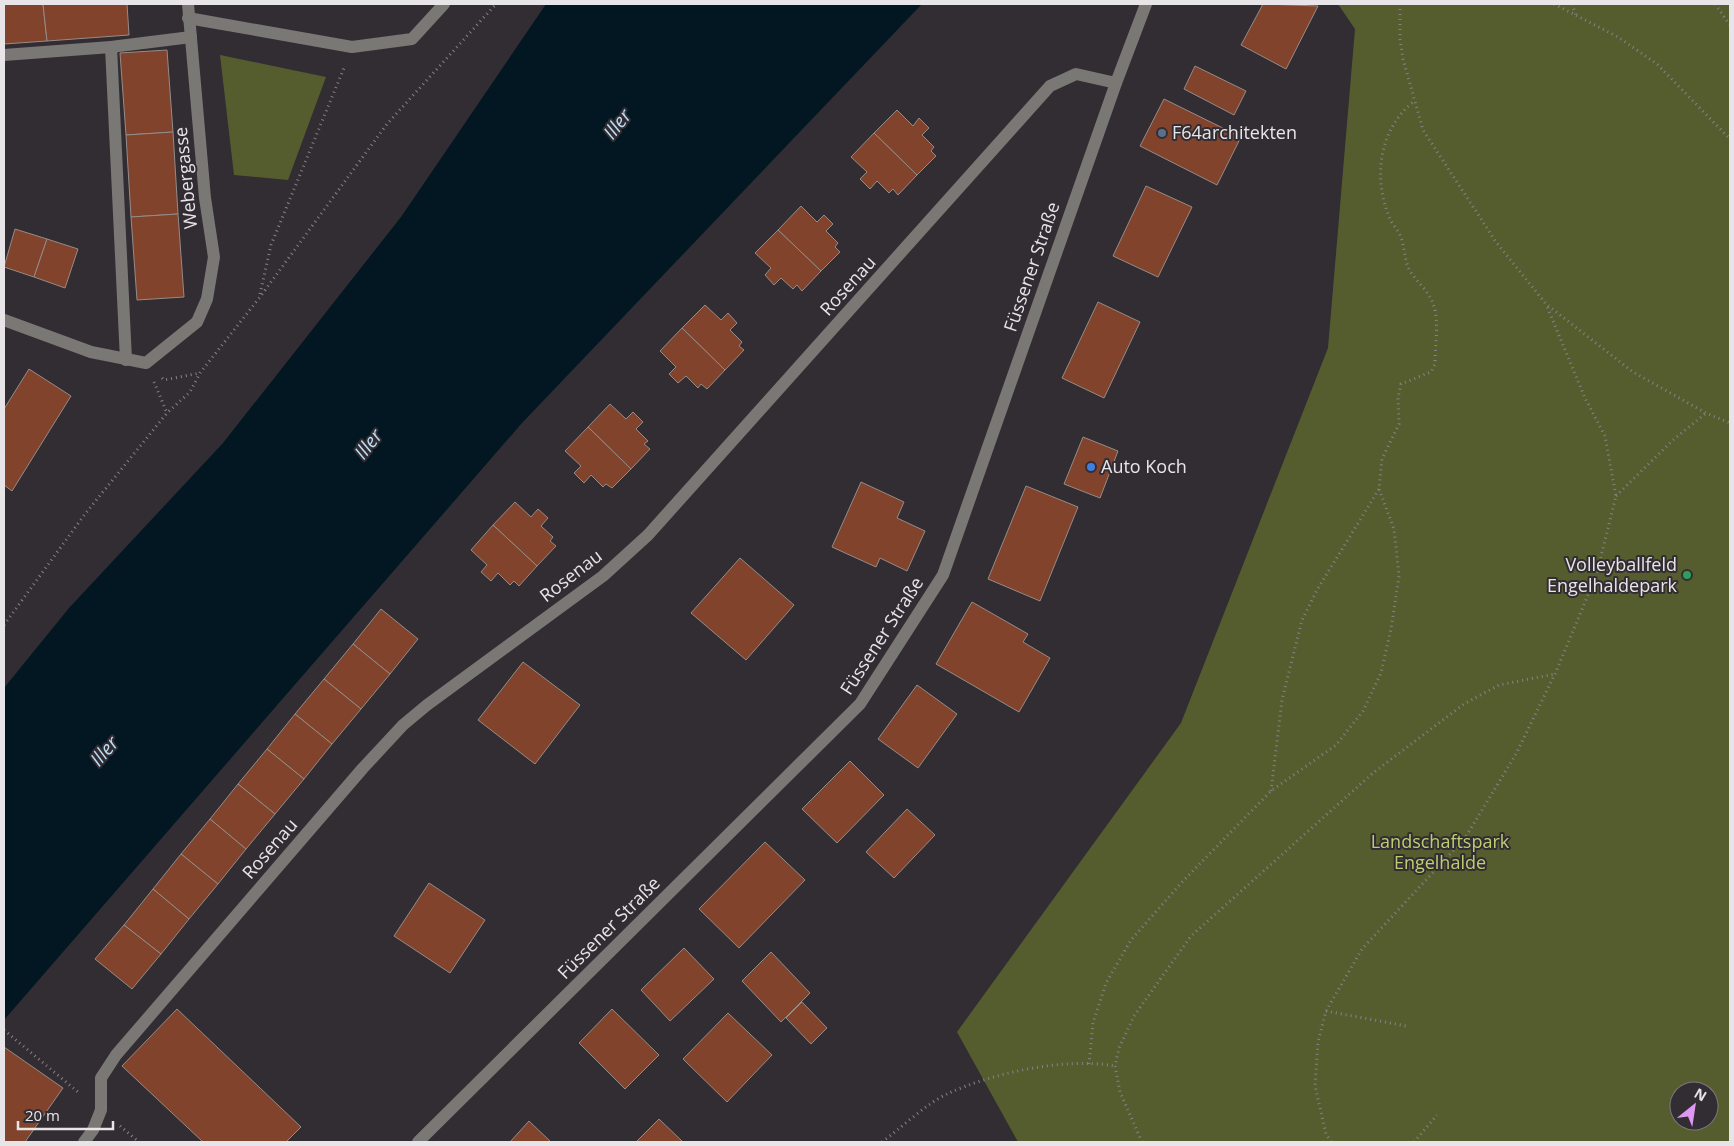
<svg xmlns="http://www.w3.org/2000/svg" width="1734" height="1146" font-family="'Open Sans',sans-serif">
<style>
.green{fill:#555d2f;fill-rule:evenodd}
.water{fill:#031723}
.building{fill:#81432c;stroke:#958c88}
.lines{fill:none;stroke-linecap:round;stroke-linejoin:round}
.path{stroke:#868287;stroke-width:3;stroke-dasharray:1 4;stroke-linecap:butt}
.minor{stroke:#7a7874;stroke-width:12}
.service-dot{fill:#5c6f8a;stroke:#322d33;stroke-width:2}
.shop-dot{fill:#3f7fe0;stroke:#322d33;stroke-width:2}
.leisure-dot{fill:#2e9e5b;stroke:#322d33;stroke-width:2}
.labels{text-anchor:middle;stroke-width:4;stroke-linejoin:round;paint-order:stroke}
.poi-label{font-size:18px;fill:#e8e5e9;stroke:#322d33;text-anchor:start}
.street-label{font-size:18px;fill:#e8e5e9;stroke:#322d33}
.park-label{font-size:18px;fill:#bece6f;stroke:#322d33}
.water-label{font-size:19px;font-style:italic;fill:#bddff7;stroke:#322d33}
</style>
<rect width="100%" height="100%" fill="#322d33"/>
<g class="green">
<path d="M1338,4H1730V1142H1018L957,1032L1181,723L1328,348L1355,29ZM1679,1091H1709V1121H1679Z"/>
<path d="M220,55L326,77L288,180L234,175Z"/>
</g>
<path class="water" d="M546,4H922L522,423L4,1020V688L69,608L223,443L401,217Z"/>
<g class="building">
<path d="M4,4H43L47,41L4,44Z"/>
<path d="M43,4H127L129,35L47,41Z"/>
<path d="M1263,4L1318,6L1286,69L1241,45Z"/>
<path d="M167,50L173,132L126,135L120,53Z"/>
<path d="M1195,66L1246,91L1234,115L1184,89Z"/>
<path d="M1164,99L1241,137L1217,185L1140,146Z"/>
<path d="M897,110L913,126L919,118L929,128L922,135L934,147L931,151L936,156L917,175L874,133Z"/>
<path d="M173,132L178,214L131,217L126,135Z"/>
<path d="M874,133L917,175L898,195L893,189L889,193L877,181L870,189L860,179L867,172L851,157Z"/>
<path d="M1146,186L1192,207L1158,277L1113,256Z"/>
<path d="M801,206L817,222L824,215L833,224L826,231L838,243L835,247L840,252L821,271L778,230Z"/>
<path d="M178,214L184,297L137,300L131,217Z"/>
<path d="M15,229L47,239L34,277L4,267Z"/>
<path d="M778,230L821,271L802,291L797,285L793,289L781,278L774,285L765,275L771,268L755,253Z"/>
<path d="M47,239L78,249L65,288L34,277Z"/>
<path d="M1098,302L1140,322L1104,398L1062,378Z"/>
<path d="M705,305L721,320L728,313L737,323L730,330L742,342L739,346L744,350L725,370L682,328Z"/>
<path d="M682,328L725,370L707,389L701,384L698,388L686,376L678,383L669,374L676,367L660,351Z"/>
<path d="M29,369L71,396L12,491L4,485V409Z"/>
<path d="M610,404L626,419L633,412L643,422L636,429L648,441L644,444L650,449L631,469L588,427Z"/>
<path d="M588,427L631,469L612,488L606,484L603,487L591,475L584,483L574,473L581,466L565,451Z"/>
<path d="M1083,437L1118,451L1100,498L1064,484Z"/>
<path d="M861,482L904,502L897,518L925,531L907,571L880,558L876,567L832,547Z"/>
<path d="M1026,486L1078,507L1040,601L988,579Z"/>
<path d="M515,502L531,517L538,509L548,518L541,526L553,537L550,541L556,546L537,566L493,525Z"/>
<path d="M493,525L537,566L519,586L514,581L510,585L498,573L491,581L481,572L487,565L471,550Z"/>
<path d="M740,558L794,605L746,660L691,613Z"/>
<path d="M972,602L1028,634L1023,642L1050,658L1019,712L936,664Z"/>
<path d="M381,609L418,639L390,674L353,644Z"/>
<path d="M353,644L390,674L361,709L324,679Z"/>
<path d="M523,662L580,705L535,764L478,720Z"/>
<path d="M324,679L361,709L332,744L295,714Z"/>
<path d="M917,685L957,714L918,768L878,739Z"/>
<path d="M295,714L332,744L304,779L267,749Z"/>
<path d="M267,749L304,779L275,814L238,784Z"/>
<path d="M850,761L884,795L837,843L802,809Z"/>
<path d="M238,784L275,814L246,849L210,819Z"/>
<path d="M907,809L935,835L894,878L866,852Z"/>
<path d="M210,819L246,849L218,884L181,854Z"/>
<path d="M765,842L805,880L739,948L699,909Z"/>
<path d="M181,854L218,884L189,919L153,889Z"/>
<path d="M429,883L485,920L450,973L394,936Z"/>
<path d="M153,889L189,919L161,954L124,925Z"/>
<path d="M124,925L161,954L132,989L95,959Z"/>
<path d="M684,948L714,979L670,1021L641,990Z"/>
<path d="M771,952L810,993L781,1022L742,981Z"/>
<path d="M802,1002L827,1028L811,1044L786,1018Z"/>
<path d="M177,1009L301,1127L286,1142H203L122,1066Z"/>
<path d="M612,1009L659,1055L625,1089L579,1043Z"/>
<path d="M728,1013L772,1055L727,1102L683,1059Z"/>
<path d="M4,1047L63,1088L25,1142H4Z"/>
<path d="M659,1119L683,1142H636Z"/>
<path d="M529,1121L551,1142H510Z"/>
</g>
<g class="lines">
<g class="path">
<path d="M1400,4V39L1403,59L1423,130L1496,242L1546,304L1633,372L1706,413L1730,423"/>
<path d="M1554,4L1618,37L1657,64L1730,139"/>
<path d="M1572,4L1576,15"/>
<path d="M1715,4L1730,25"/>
<path d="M260,294L271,245L344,68"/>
<path d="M162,378L164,380L200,373"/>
<path d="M154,382L167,413"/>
<path d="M1616,496L1673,440L1706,413"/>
<path d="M4,625L85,514L167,413L190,392L200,373L260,297L387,124L496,4"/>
<path d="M1271,791L1282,700L1302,620L1317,590L1379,489"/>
<path d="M1326,1011L1406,1026"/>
<path d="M4,1030L78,1092"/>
<path d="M1089,1064L1093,1023L1106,983L1131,940L1183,881L1271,791L1336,745L1363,711L1381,673L1391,629L1399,576L1394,529L1379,489L1382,459L1399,424L1398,398L1401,384L1431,372L1435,364C1435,348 1439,320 1434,307C1430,291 1416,282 1409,269C1404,259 1405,246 1400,235C1398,230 1393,225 1390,219C1373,179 1378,131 1413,102"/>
<path d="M120,1126L139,1142"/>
<path d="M882,1142C900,1129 927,1103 947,1094C992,1073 1065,1057 1115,1066"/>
<path d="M1142,1142L1120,1092L1115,1066L1119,1048L1134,1016L1191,936L1373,773L1464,704L1499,685L1555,674"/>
<path d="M1331,1142L1326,1134L1315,1086L1318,1042L1326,1011L1362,949L1465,838L1516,754L1555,674L1596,576L1616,496L1605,436L1585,398L1546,304"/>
<path d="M1414,1142L1437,1115"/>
</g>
<g class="minor">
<path d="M188,18L352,47L412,39L444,4"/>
<path d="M111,47L191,37"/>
<path d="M4,55L111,47L126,360"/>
<path d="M4,320L91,352L146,363L197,322L207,299L214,257L205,198L188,4"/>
<path d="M84,1142L93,1130L101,1110V1078L116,1055L363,768L403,725L427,705L603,576L648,535L1050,86L1076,74L1116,83"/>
<path d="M418,1142L860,704L943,575L1116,83L1146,4"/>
</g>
</g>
<circle class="service-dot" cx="1162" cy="133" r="5"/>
<circle class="shop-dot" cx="1091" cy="467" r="5"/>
<circle class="leisure-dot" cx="1687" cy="575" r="5"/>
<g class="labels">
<g class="poi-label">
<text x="1172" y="139">F64architekten</text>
<text x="1101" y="473">Auto Koch</text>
<text x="1677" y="571" text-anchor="end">Volleyballfeld<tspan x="1677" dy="21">Engelhaldepark</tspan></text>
</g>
<g class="street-label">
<text transform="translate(186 178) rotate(-96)" y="6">Webergasse</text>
<text transform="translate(1032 267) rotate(-71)" y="6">Füssener Straße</text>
<text transform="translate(848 286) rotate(-48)" y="6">Rosenau</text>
<text transform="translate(571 576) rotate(-38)" y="6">Rosenau</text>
<text transform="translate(882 636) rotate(-57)" y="6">Füssener Straße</text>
<text transform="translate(270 849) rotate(-49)" y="6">Rosenau</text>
<text transform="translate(609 928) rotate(-45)" y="6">Füssener Straße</text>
</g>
<g class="park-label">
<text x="1440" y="848">Landschaftspark<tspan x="1440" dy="21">Engelhalde</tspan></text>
</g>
<g class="water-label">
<text transform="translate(617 124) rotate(-52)" y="7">Iller</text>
<text transform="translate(368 444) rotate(-52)" y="7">Iller</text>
<text transform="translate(104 751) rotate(-49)" y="7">Iller</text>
</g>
</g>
<rect width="1734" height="1146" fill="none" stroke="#e8e5e9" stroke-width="10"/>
<g transform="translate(1694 1106) rotate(30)"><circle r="24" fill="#322d33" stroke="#7b777c"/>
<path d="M0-4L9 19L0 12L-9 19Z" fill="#de98f2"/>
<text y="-8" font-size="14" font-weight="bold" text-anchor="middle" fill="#e8e5e9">N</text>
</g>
<path d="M18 1121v8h95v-8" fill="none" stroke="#e8e5e9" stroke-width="2.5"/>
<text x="25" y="1121" font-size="15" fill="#e8e5e9" stroke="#322d33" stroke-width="4" paint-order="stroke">20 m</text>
</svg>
